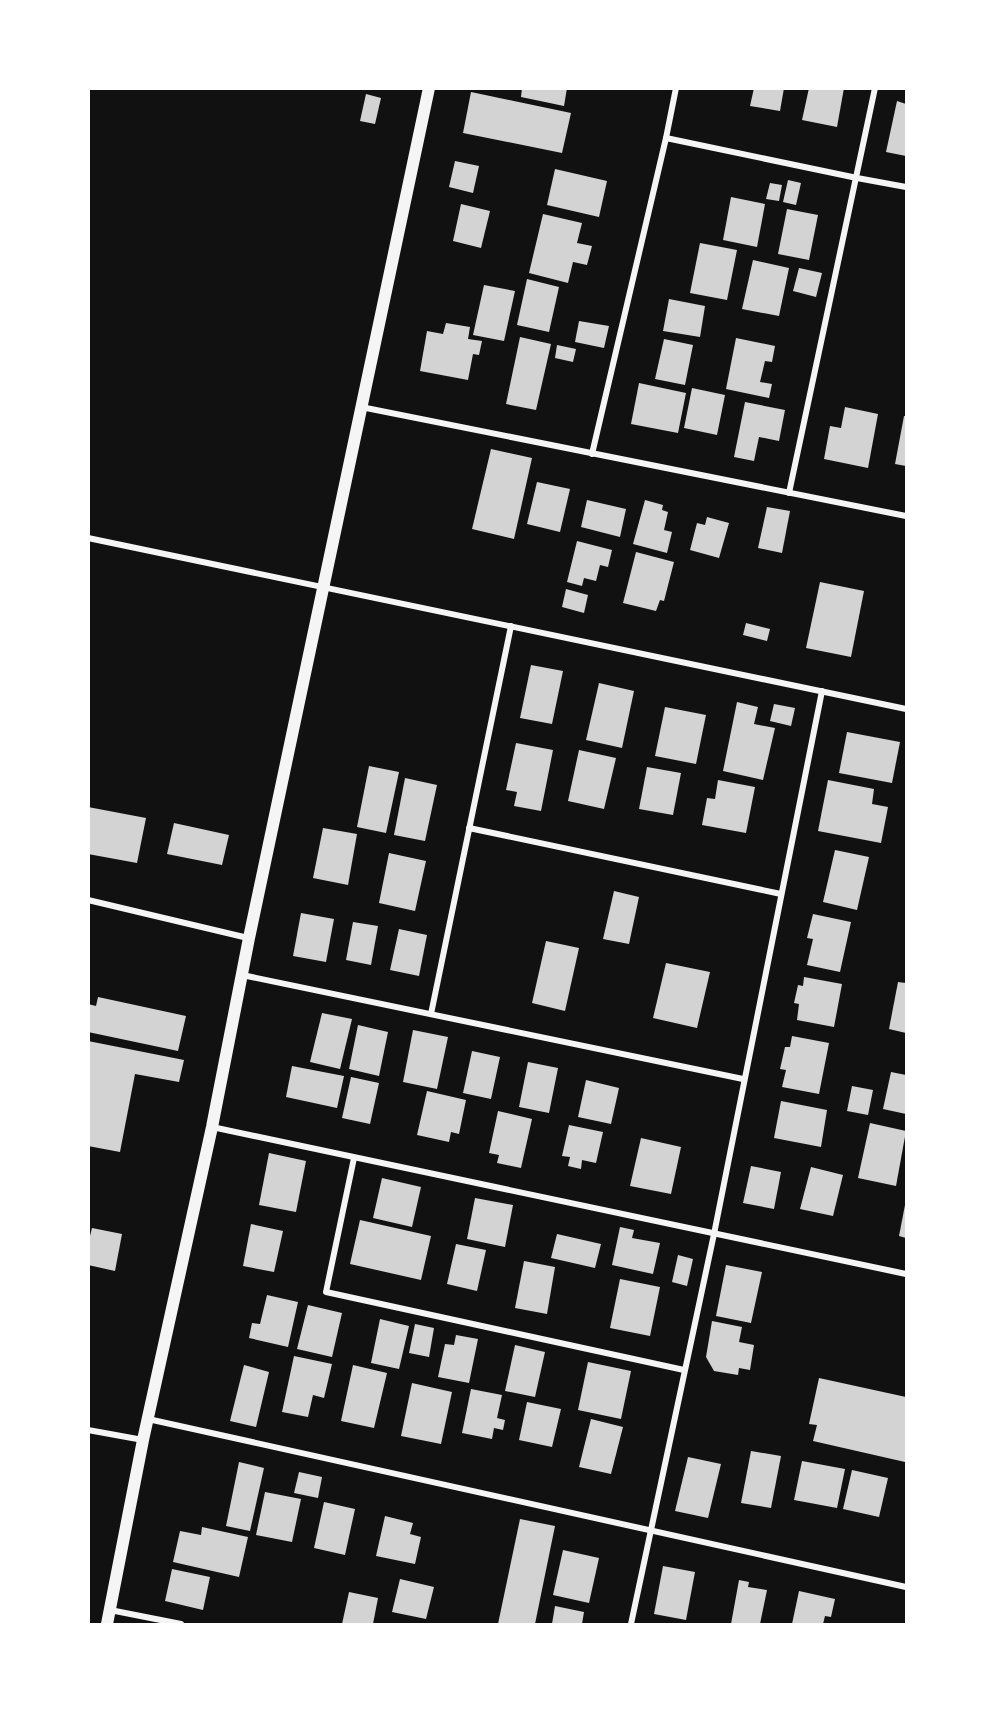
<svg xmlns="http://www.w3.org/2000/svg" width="995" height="1713" font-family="Overpass,sans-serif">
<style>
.building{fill:#d3d3d3}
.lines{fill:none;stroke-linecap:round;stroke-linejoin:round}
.minor{stroke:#f5f5f5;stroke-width:6}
.secondary{stroke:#f5f5f5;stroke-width:12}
</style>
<rect width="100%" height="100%" fill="#111"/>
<g class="building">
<path d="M522,88H567L564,106L521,97Z"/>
<path d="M754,88H784L780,111L750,106Z"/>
<path d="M809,88H844L837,127L802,120Z"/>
<path d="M471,92L571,113L562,153L463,133Z"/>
<path d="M366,94L381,98L375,124L360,121Z"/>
<path d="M897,101L906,104V156L886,152Z"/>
<path d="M455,161L479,166L473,193L449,187Z"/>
<path d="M555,169L607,181L599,217L547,205Z"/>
<path d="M788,180L801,183L796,205L783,202Z"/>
<path d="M770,183L782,185L779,201L766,199Z"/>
<path d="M731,197L765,204L757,247L723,240Z"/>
<path d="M461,204L490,211L481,248L453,241Z"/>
<path d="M787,209L818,215L809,260L778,254Z"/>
<path d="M543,214L582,223L577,243L592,246L587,265L573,262L568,283L529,273Z"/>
<path d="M700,243L737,250L727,300L690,293Z"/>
<path d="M753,260L789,268L779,316L742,309Z"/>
<path d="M799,268L822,273L816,297L793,291Z"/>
<path d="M527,279L559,287L549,332L517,325Z"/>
<path d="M484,285L515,291L504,341L473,335Z"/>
<path d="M669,299L705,306L700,337L663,331Z"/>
<path d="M579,321L609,326L604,348L575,342Z"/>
<path d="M446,323L470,327L468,339L482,341L479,355L473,354L468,380L420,371L427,331L443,334Z"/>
<path d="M520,337L551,344L536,410L506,404Z"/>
<path d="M736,338L775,346L772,362L765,361L760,382L772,384L769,398L726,389Z"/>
<path d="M664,339L693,345L685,385L655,379Z"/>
<path d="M557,345L576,349L573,362L555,358Z"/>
<path d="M639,383L686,393L678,433L631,424Z"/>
<path d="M692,388L725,395L717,435L684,428Z"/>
<path d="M745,402L785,410L779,441L759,437L754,461L734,457Z"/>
<path d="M845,407L878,414L868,468L824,459L830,426L841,428Z"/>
<path d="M904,416H906V466L895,464Z"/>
<path d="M491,449L532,458L514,539L472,529Z"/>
<path d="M537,482L570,489L560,532L527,524Z"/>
<path d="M587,500L626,509L620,537L581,527Z"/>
<path d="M645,500L663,505L662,510L668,512L664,530L672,532L667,553L633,544Z"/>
<path d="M767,507L790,511L782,553L758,548Z"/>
<path d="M707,517L729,523L719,558L690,550L697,523L705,525Z"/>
<path d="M577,541L612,550L608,567L600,565L596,581L584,578L582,586L567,582Z"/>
<path d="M636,552L674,562L664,601L660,600L656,611L623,603Z"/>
<path d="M820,582L864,591L851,657L806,648Z"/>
<path d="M566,589L588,595L584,613L562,607Z"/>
<path d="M746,623L770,629L767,641L743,635Z"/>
<path d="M531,665L563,671L552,724L520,718Z"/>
<path d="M599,683L634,691L622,748L586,740Z"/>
<path d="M737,702L758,707L754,724L775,728L763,780L723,771Z"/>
<path d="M774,704L795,708L791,726L770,721Z"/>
<path d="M665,707L706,715L696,764L655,756Z"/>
<path d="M847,732L900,742L892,783L839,773Z"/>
<path d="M516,743L553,750L541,811L514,806L517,792L506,790Z"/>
<path d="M579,750L616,758L604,809L568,801Z"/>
<path d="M369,766L399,772L386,833L357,827Z"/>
<path d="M647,767L681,773L673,815L639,809Z"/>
<path d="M405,778L437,785L425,841L394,835Z"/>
<path d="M718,780L755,787L746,833L702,825L707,798L715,799Z"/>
<path d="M828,780L874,789L872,804L888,807L881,843L818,831Z"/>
<path d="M88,807L146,818L137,863L88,854Z"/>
<path d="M174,823L229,835L222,865L167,854Z"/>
<path d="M323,828L357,834L348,885L313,878Z"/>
<path d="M835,850L869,857L857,910L823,902Z"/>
<path d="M389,853L426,861L415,911L379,903Z"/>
<path d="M614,891L639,897L629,944L603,939Z"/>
<path d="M301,913L334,919L326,962L293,956Z"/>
<path d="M813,914L851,922L840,972L807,965L813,939L807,938Z"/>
<path d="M353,922L378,926L371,965L346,960Z"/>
<path d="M399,929L427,935L419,976L390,970Z"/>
<path d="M546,941L579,948L565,1011L532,1003Z"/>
<path d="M666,963L710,972L697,1028L653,1018Z"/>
<path d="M804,977L842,984L834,1027L797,1020L799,1004L794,1003L798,985L803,986Z"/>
<path d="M898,982L906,983V1033L889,1029Z"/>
<path d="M98,997L186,1016L178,1051L88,1032V1004L96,1006Z"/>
<path d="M322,1013L352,1019L340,1069L310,1062Z"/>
<path d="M358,1025L388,1032L379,1076L349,1069Z"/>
<path d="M413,1030L448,1037L437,1089L403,1082Z"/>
<path d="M792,1036L829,1043L819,1094L782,1087L786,1070L780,1069L785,1047H790Z"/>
<path d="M88,1041L184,1060L179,1082L135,1074L120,1152L88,1146Z"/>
<path d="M472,1051L500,1057L491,1099L463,1093Z"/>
<path d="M528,1062L558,1068L549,1113L519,1107Z"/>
<path d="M292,1066L344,1076L337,1108L286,1097Z"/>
<path d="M891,1072L906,1075V1114L883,1109Z"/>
<path d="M351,1077L379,1083L370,1124L342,1118Z"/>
<path d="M586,1080L619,1088L611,1124L578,1117Z"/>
<path d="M852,1086L873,1090L868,1115L847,1111Z"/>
<path d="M427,1091L466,1100L459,1134L451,1132L449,1142L417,1135Z"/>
<path d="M781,1101L827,1110L821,1147L774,1138Z"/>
<path d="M498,1111L532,1119L521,1168L497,1163L499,1155L489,1153Z"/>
<path d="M870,1123L906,1131L896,1186L858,1178Z"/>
<path d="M569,1125L603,1132L596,1163L582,1160L581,1169L568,1166L570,1157L562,1156Z"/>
<path d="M641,1138L681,1147L671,1194L630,1186Z"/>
<path d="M269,1153L306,1161L296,1212L259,1205Z"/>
<path d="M751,1166L781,1172L774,1209L743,1203Z"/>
<path d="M811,1167L843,1175L833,1216L800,1209Z"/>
<path d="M382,1178L421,1187L412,1227L373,1218Z"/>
<path d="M475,1198L513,1205L505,1247L467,1239Z"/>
<path d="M905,1205H906V1238L899,1236Z"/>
<path d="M360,1220L431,1236L421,1280L350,1264Z"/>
<path d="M251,1224L283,1231L274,1272L243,1266Z"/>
<path d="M620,1227L634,1230L632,1238L660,1243L653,1274L612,1265Z"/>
<path d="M92,1228L122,1234L115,1271L88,1265V1244Z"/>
<path d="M557,1234L601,1244L595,1268L551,1258Z"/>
<path d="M456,1244L486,1250L477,1291L447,1284Z"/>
<path d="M678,1255L693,1259L687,1286L672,1282Z"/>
<path d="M524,1261L555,1267L547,1314L515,1308Z"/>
<path d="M726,1265L762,1272L751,1323L716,1316Z"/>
<path d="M620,1279L660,1287L650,1336L610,1328Z"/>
<path d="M267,1295L298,1302L288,1347L249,1338L252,1323L260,1324Z"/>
<path d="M308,1305L342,1313L332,1357L297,1349Z"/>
<path d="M380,1319L409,1326L399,1369L371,1363Z"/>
<path d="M712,1321L742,1327L739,1342L754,1345L750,1370L739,1368L738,1375L714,1371L706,1357Z"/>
<path d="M415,1324L434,1328L429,1357L409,1353Z"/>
<path d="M456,1335L478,1339L469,1383L438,1377L445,1344L454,1345Z"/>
<path d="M515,1345L545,1352L535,1397L505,1391Z"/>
<path d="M294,1356L332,1364L324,1398L313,1395L308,1417L282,1412Z"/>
<path d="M588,1362L631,1371L621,1419L578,1410Z"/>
<path d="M244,1365L269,1372L256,1427L230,1421Z"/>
<path d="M353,1365L387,1373L374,1428L341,1421Z"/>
<path d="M819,1378L906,1397L905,1462L813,1441L817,1425L809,1424Z"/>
<path d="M412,1383L452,1392L441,1444L401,1436Z"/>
<path d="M471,1389L502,1395L497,1418L505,1420L503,1430L494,1428L492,1439L462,1433Z"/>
<path d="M527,1402L561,1409L552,1447L519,1440Z"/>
<path d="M591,1419L623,1427L611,1474L579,1467Z"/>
<path d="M751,1451L781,1456L771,1508L741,1503Z"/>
<path d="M688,1457L721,1464L708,1518L675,1511Z"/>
<path d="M802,1461L845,1469L837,1508L794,1500Z"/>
<path d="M239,1462L264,1468L250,1531L226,1526Z"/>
<path d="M852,1470L888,1478L879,1517L843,1509Z"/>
<path d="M299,1472L322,1477L318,1498L294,1493Z"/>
<path d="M265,1492L301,1499L292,1542L256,1535Z"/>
<path d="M324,1502L355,1509L345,1555L314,1548Z"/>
<path d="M385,1516L413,1523L410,1534L421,1537L415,1564L376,1556Z"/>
<path d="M520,1519L555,1526L535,1624H498Z"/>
<path d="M202,1527L248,1537L239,1577L173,1562L180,1531L201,1535Z"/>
<path d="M563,1550L599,1558L589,1603L553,1595Z"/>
<path d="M663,1566L695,1572L686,1620L654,1614Z"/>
<path d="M172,1569L210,1577L203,1610L165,1601Z"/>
<path d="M400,1579L434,1587L426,1619L392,1612Z"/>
<path d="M739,1580L749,1582L748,1587L767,1590L760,1624H731Z"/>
<path d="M799,1591L835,1599L831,1617L825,1616L823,1624H792Z"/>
<path d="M349,1592L378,1598L373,1624H342Z"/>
<path d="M555,1606L584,1612L582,1624H552Z"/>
</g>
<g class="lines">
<g class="minor">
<path d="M666,138L857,178L906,187"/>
<path d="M361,407L906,516"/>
<path d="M592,454L666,138L676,88"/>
<path d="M789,493L875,88"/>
<path d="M88,538L906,709"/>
<path d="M469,828L781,894"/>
<path d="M88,900L248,938"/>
<path d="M242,975L743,1079"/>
<path d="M431,1014L511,626"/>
<path d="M212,1127L906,1274"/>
<path d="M354,1158L326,1292L684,1370"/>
<path d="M148,1419L906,1587"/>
<path d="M88,1430L143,1440"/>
<path d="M110,1610L181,1624"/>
<path d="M631,1624L714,1234L822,691"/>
</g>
<path class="secondary" d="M107,1624L143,1440L212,1127L249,938L429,88"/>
</g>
<rect width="995" height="1713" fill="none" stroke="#ffffff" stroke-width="180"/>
</svg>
